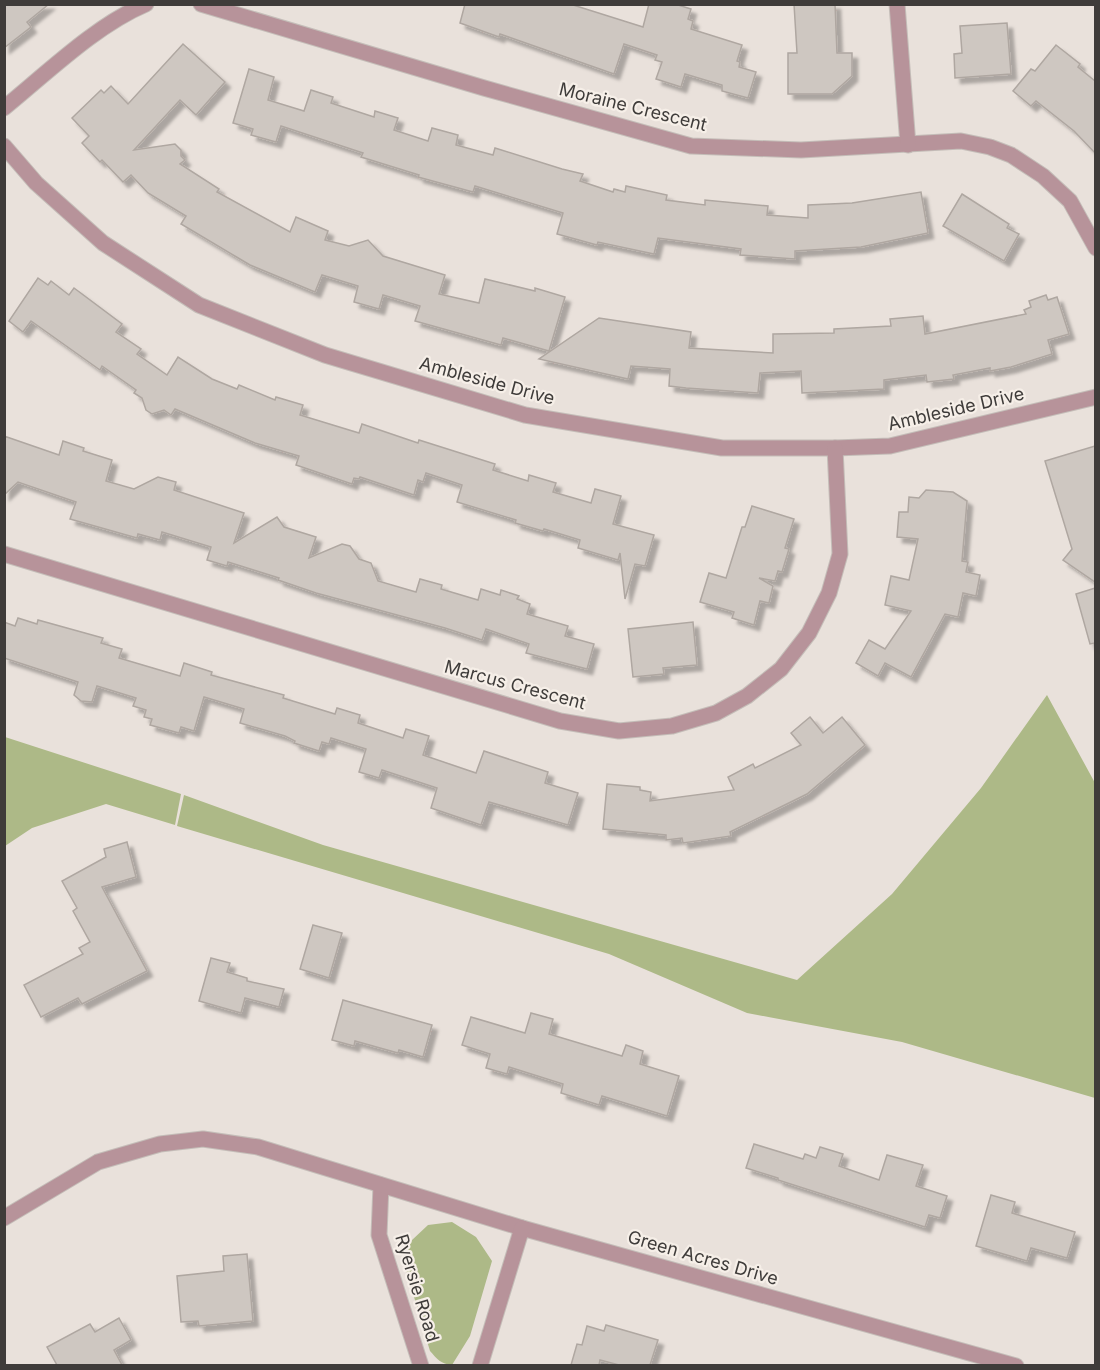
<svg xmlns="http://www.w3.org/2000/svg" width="1100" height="1370" font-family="Inter,sans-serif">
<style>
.green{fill:#adb987}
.building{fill:#cec7c1;stroke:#afa7a1;stroke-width:1.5;filter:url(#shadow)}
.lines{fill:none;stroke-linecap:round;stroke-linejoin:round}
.minor-casing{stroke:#c4bdb8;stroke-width:17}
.minor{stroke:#b7939a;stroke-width:15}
.labels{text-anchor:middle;stroke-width:4.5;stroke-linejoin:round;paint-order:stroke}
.street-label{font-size:18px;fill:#3f3c3a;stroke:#f6efe8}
</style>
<defs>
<filter id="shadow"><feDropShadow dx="5.5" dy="5.5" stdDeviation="1.5" flood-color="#0004"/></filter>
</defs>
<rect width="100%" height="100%" fill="#e9e1db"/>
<g class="green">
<path d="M1047,695L1095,783V1098L902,1042L747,1013L609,954L177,826L184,795L323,845L797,980L892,894L981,788Z"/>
<path d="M5,737L181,794L175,825L106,804L32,828L5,846Z"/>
<path d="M452,1222L476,1237L492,1261L470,1336L452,1365C441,1364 437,1359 430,1351L404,1263L411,1241L428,1225Z"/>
</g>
<g class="building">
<path d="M4,4H49L27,22L31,27L4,48Z"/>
<path d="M465,4H570L643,27L649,4H675L691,9L688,19L693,21L691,29L742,45L737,61L740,62L739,67L756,72L748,98L722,91V85L685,74L681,87L656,79L662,62L655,60L657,55L624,44L614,74L500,34L499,37L460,23Z"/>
<path d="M794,4H835L837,53H852V76L832,94H788V53H797Z"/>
<path d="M1007,23L1011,74L955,78L954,54L962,53L960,26Z"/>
<path d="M183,44L225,82L196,115L180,100L134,150L175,144L181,150V156L185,160L180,164L219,189L217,192L290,232L296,217L328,231L325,240L349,246L368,240L383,256L445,275L439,294L479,303L485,279L535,291V288L565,297L549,351L503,338L501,345L415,321L420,306L383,295L379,309L354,302L358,286L322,275L315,292L250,265L181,224L186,216L148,193L131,175L123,182L102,160L100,162L82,143L89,136L72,118L101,90L104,93L111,86L128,104Z"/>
<path d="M1056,45L1080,64L1078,67L1095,81V153L1074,131L1036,101L1031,106L1013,91L1031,69L1035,71Z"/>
<path d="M249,69L274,77L268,100L304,111L311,90L333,97L331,103L374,117L375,111L398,118L394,130L428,141L432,128L458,135L456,145L493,155L495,148L562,169L583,174L580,181L613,192L614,189L625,192L626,186L667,195L666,200L705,205V200L768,206L767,215L808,218V205L852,203L921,192L928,233L861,247L795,251V259L740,255L741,249L658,238L654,254L598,242L597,245L557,234L563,213L475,186L473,192L418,177L419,175L361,157L363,153L281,126L276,142L251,135L253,129L233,123Z"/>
<path d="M962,194L1009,224L1007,228L1019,234L1004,261L943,226Z"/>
<path d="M38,278L48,285L51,281L69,295L74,288L122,324L116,332L141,349L137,354L167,375L178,357L212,379L237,389L239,385L275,400L276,397L303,405L300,415L359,433L362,424L418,443L419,440L495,464L493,470L528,481L529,475L556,483L553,492L591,503L595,489L621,496L613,524L654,535L645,566L635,564L625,599L620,553L618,560L578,548L580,540L544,529L543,531L515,523L516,520L457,502L462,485L426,473L423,482L418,480L414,495L360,477L359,479L354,478L352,484L296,465L299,456L255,443L175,409L171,415L164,410L152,414L146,410L142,398L134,393L136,390L102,366L100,370L31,321L23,332L9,321Z"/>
<path d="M1046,295L1048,300L1057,297L1069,334L1048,340L1052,354L1011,367L990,371V368L953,375L954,379L927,382L926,375L884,380V389L802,393L801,371L760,373L758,393L686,388L669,386L670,369L631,366L628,379L539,359L599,318L691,332L689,348L773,353V334L834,333V329L891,326L890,319L923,316L925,334L1026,314L1024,310L1031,307L1029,301Z"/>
<path d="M4,436L59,455L63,441L84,448L83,451L112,460L106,481L134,489L158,477L176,482L174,490L244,513L234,543L277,517L284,527L316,537L309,558L342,544L350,546L359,559L371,563L378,581L416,592L420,579L442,585L441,589L478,600L481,589L500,595L501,590L519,596L517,599L530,604L527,614L568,626L565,636L594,644L587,669L526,653L529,644L486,629L482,640L445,628L316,593L278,580L279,578L228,562L227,566L207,560L211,547L162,532L160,540L138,534L137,538L70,519L76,502L18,482L4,495Z"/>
<path d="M1095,446V582L1063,560L1072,549L1045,461Z"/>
<path d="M926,490L953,492L967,501L962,561L968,562L966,572L980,575L976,596L963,593L958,617L945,614L911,677L885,663L878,676L856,663L869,640L885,649L911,611L885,605L891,576L909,580L918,539L897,537L899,512H908L909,497L919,498Z"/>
<path d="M752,506L794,519L785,548L789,549L782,572L778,571L775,581L759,578L773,586L769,603L760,601L754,625L732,618L734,612L700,602L709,573L726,578L742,527H745Z"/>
<path d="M1095,588V643L1090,644L1076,594Z"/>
<path d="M18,618L37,624L38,620L103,638L101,643L122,649L119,658L180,676L184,663L212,672L211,675L284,695L283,698L335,714L337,708L360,715L358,723L403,738L406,729L429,736L423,755L476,773L484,751L548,772L545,783L578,793L568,825L489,802L481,825L431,808L437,788L382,770L379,778L359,772L366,749L331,738L329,744L322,742L319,751L294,743L295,741L285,736L240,723L244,709L204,697L194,731L181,727L179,733L150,725L152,719L144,717L146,710L133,706L136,698L97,686L92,702L81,701L74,695L78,682L4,658V622L15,626Z"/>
<path d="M693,622L697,665L663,668L664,674L633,677L628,629Z"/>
<path d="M810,717L823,733L842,717L865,745L807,794L730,832L731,836L683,843L682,838L666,840V835L603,829L607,784L640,787V790L651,792L650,801L734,790L728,777L753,764L755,768L801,745L791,733Z"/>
<path d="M127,842L136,877L102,887L147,971L82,1004L78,998L41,1017L24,985L83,954L79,948L90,942L73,911L77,908L62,881L106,857L104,849Z"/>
<path d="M313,925L342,933L329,978L300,969Z"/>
<path d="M211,958L230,963L227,972L247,978V981L284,989L279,1007L245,998L241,1013L199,1001Z"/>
<path d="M343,1000L432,1025L423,1057L399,1050L398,1053L355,1041L354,1046L332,1040Z"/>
<path d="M531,1013L553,1019L549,1034L622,1056L626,1045L643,1051L640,1064L679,1076L667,1116L602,1096L599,1105L561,1093L563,1084L509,1067L507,1074L486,1068L490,1054L462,1045L471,1017L525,1033Z"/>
<path d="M754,1144L803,1159L805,1154L816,1158L820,1147L843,1154L839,1166L879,1180L887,1155L923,1165L916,1186L947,1196L940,1218L929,1215L925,1227L778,1180V1178L746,1168Z"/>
<path d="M991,1195L1015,1202L1012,1213L1075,1232L1067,1258L1031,1248L1027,1261L976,1246Z"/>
<path d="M247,1254L253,1321L199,1326L198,1321L181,1322L177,1276L224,1271L223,1256Z"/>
<path d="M119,1318L131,1340L114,1350L122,1365H57L47,1347L90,1324L95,1332Z"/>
<path d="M606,1325L658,1340L650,1365H619L600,1360L599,1365H571L577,1344L582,1345L587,1326L604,1331Z"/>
</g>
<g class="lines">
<g class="minor-casing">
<g id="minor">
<path d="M201,4L484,88L691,146L801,150L961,141L990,147L1011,155L1043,176L1070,201L1096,248"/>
<path d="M897,4L908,145"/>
<path d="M4,108C47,73 96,25 146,4"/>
<path d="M4,146L36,183L103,243L199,305L325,355L525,415L722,448H835L890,446L1096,397"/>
<path d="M4,554L560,721L619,731L672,726L716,713L747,696L781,669L809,633L829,593L840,554L835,448"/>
<path d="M381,1185L379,1235L421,1366"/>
<path d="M4,1218L98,1162L160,1144L203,1139L258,1147L522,1228L1016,1366"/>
<path d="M480,1366L522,1228"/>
</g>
</g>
<use href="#minor" class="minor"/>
</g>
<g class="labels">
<g class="street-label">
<text transform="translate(633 107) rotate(14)" y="6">Moraine Crescent</text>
<text transform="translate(487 381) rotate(15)" y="6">Ambleside Drive</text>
<text transform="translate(956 409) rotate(-13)" y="6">Ambleside Drive</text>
<text transform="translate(515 685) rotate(15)" y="6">Marcus Crescent</text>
<text transform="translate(703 1258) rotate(16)" y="6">Green Acres Drive</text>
<text transform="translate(417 1288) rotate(73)" y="6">Ryersie Road</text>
</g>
</g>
<rect width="1100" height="1370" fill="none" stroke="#3f3c3a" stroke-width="12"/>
</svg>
